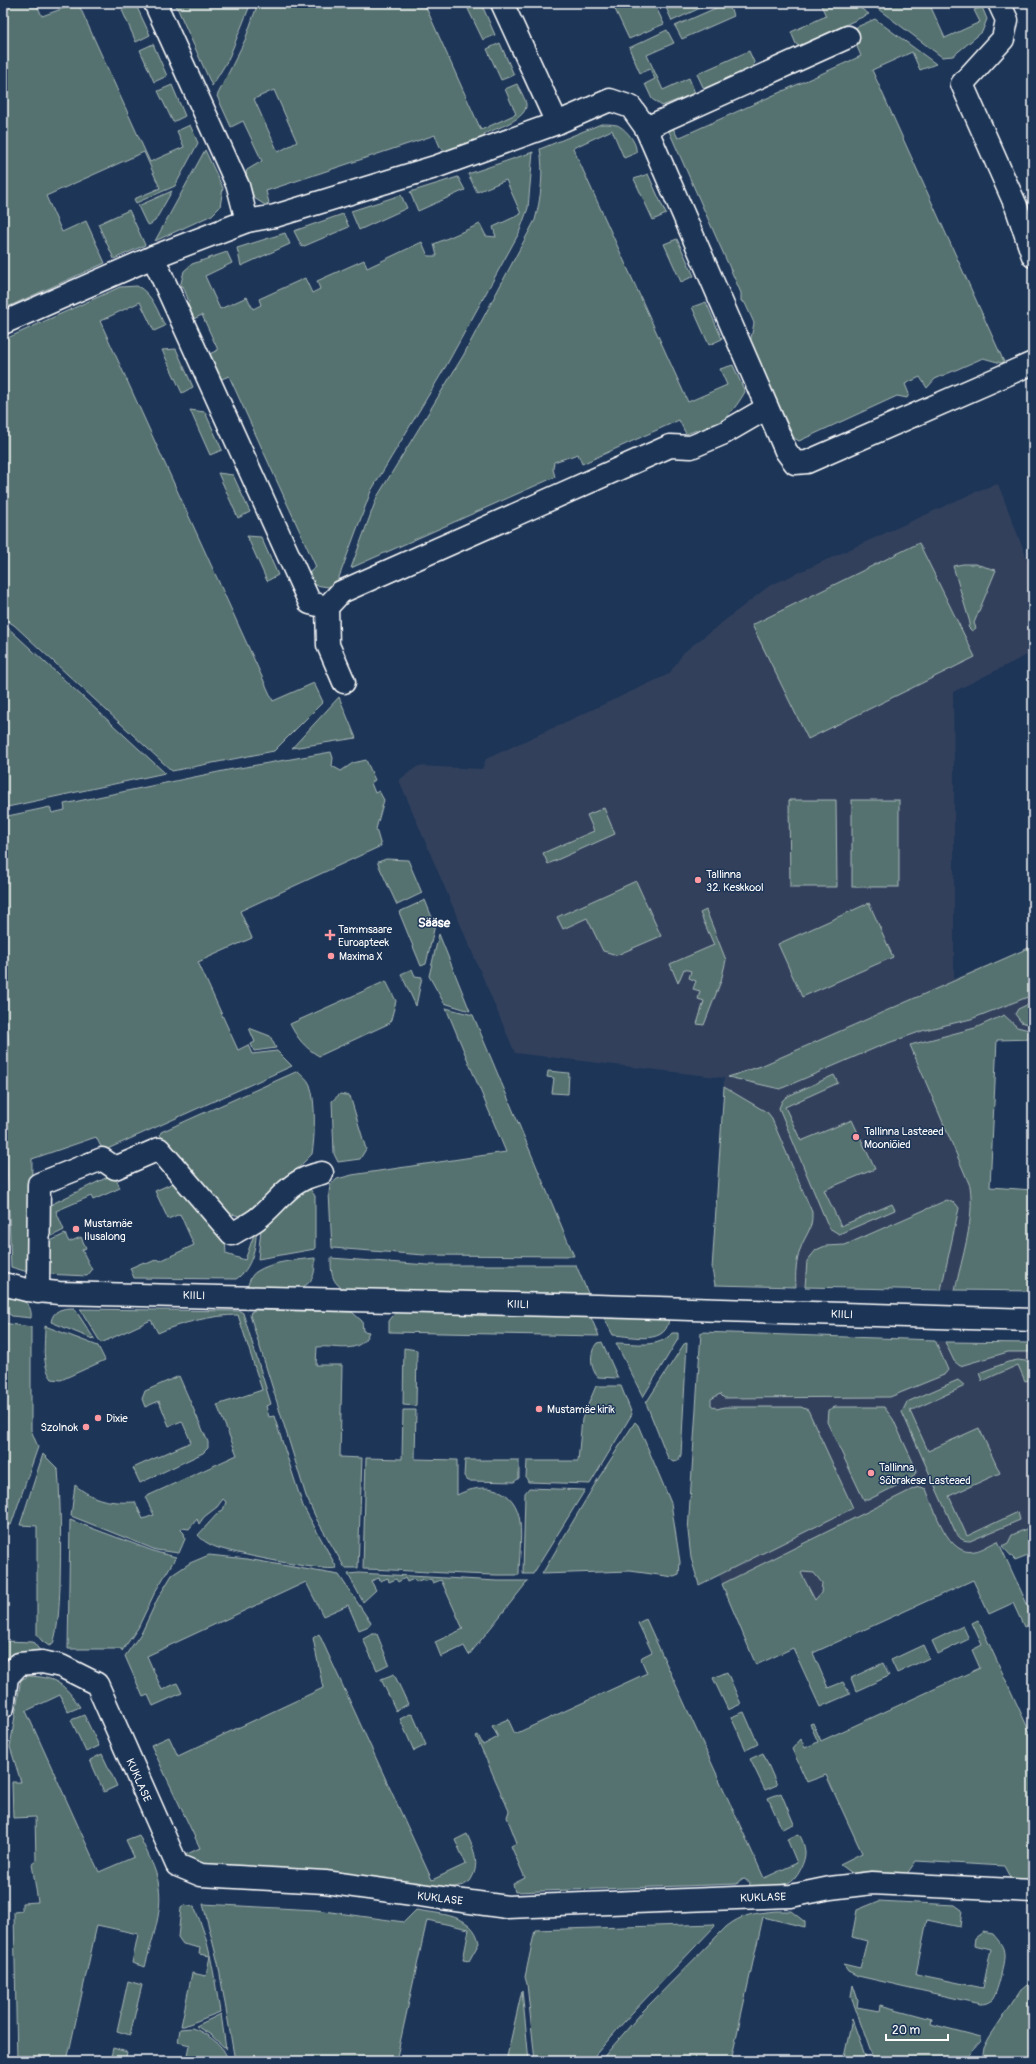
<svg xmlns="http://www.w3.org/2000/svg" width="1036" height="2064" font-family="Pangolin,sans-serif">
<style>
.built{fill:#30415c}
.green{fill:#557270;stroke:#aab8b8;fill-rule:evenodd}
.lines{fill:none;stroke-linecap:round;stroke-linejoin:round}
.street-casing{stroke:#fff;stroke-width:25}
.street{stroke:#1d3557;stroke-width:22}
.poi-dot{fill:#ff9aa2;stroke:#1d3557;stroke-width:1.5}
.labels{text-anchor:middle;stroke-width:3;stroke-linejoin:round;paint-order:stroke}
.poi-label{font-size:11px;fill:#fff;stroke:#1d3557;text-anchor:start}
.street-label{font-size:11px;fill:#fff;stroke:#1d3557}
.quarter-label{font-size:13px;font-weight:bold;fill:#fff;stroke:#1d3557}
</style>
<rect width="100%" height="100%" fill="#1d3557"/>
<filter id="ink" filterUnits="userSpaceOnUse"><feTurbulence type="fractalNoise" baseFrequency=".025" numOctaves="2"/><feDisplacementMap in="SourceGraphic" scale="8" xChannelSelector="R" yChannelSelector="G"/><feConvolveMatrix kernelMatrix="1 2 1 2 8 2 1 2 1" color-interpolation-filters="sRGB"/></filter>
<g filter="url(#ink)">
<g class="built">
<path d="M998,484L1033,574V652L953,692L954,770V979L1033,946V1039L997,1040L990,1187L1033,1190V1291L715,1285L712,1268L724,1078L515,1053L399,780L418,766L482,769L486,759L669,674L684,652L769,586L982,489Z"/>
<path d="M714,1336L1033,1343V1553L1015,1560L998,1541L750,1651L722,1584L707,1542Z"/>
</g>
<g class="green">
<path d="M3,3H36L42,16L78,3L150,162L184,147L177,131L190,125L198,143L175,186L136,203L134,199L160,188L144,152L46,196L62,232L86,221L105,263L3,309Z"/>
<path d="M135,3L150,35L136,42L122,10Z"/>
<path d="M175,3H251L228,60L212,86Z"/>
<path d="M258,3H424L481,130L516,114L505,89L517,84C520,90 525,98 526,104C528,119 495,129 484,134L486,138L446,151L440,147L435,135L266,191L269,203L265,205L254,198L246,173L247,170L262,161L243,121L231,127L217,96L245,40ZM274,90L297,142L278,152L254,99Z"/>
<path d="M481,3L495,35L483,40L468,9Z"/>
<path d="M612,3H654L664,24L629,39Z"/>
<path d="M664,3H711L672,21Z"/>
<path d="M727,3L734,16L682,39L675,26Z"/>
<path d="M820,3H853L869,14L799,46L796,44L791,32L826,16Z"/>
<path d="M870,3H929L945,38L980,22L974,10L982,7L987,19L982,32L953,56L942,57Z"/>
<path d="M875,19L936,64L920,70L912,52L872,70L1004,362L1001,363L983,358L935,379L927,388L920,377L905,384L909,394L907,398L897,396L799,441L794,438L750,343L754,323L745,303L741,301V293L668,129L670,122L678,138L861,56L850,30Z"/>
<path d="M667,30L674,43L647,55L663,90L689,78L695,93L662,106L652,99L645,84L655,79L650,69L640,73L629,48Z"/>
<path d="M500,43L514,75L501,80L487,49Z"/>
<path d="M153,44L167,76L154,82L140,50Z"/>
<path d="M749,51L754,62L753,67L705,88L703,87L697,74Z"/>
<path d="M172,85L185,116L173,122L158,91Z"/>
<path d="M601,124C606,124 611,124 617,125C625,128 638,143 636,153L624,158L612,130L573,148L688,402L727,385L720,369L733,365L745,392C734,411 722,424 703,435L700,429L686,434L679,420L582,464L578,454L554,462L553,469L555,477L351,568L377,497L463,356L535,220C541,199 544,171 540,149Z"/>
<path d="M205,150L223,188L220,207L212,215L155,241Z"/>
<path d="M533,152L528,208L519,233L446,366L371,491L335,588L315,585L305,576L316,567L229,376L217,381L205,356L218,350L202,315L189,321L182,305L189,302L183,286L180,287L184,271L192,264L227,252L232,263L205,276L220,309L247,297L253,309L261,305L259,299L305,278L312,293L320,289L317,281L364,260L367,268L422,242L428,256H437L434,244L480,224L486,236L496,237L493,227L521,214L506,180L477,192L468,174Z"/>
<path d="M648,174L666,214L653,220L634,179Z"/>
<path d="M458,177L465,190L418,211L410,192Z"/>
<path d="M172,191L155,221L149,225L146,223L138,206Z"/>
<path d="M401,195L407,208L359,230L351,211Z"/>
<path d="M129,210L145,245L114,259L98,224Z"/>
<path d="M343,214L349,227L302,247L294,231Z"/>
<path d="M285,233L290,244L241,266L237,248Z"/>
<path d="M677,239L694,276L681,282L664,244Z"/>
<path d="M137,286C152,293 158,312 165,326L154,331L140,302L100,321L273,701L314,683L323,702L274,751L172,771L14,625L3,618V340L120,287Z"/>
<path d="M706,302L722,339L709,345L692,307Z"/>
<path d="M176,349L193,387L182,393L162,350Z"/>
<path d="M190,410L205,412L222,450L210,455Z"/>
<path d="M218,473L233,475L250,512L238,518Z"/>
<path d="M247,536L261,537L278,575L267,581Z"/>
<path d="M919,543L975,657L808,739L752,625Z"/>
<path d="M963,564H975L996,570L974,623L976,628L972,631L968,627L970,623L953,566Z"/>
<path d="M3,624L6,626L165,773L3,808Z"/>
<path d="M339,697L356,738L292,748Z"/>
<path d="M331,752L333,758L332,766L341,771L353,763L366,760L375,780L371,783L375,793L379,791L384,800L376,829L381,846L240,911L252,938L198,962L238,1050L248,1045L252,1054L277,1051L292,1066L103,1151L96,1137L32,1159L31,1273L11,1267L3,1057V1045H9L8,1032L3,1031V817L50,807L52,813L65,810L64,804L228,770Z"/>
<path d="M789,800H836L837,887H790Z"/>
<rect x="852" y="800" width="47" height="87"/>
<path d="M604,808L615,834L548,864L543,853L594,831L587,815Z"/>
<path d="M386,859L408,860L422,893L397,905L378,864V862Z"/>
<path d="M636,881L661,936L617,955L603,951L587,918L563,929L557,917Z"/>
<path d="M425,900L435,925L426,964L421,966L399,912Z"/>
<path d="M869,903L893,957L802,997L778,944Z"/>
<path d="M706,910L726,960L721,981L704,1025L697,1024L704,1001L698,999L700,991L693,989L696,981L689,978L691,971L684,969L678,983L670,964L714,945L700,913Z"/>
<path d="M439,934L470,1011L444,1003L429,976Z"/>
<path d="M1033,946V995L971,1019L925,1030L880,1046L780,1089L728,1077L761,1066Z"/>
<path d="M412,969L415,976L422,977L416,1006L401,974Z"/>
<path d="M386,981L396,1001L390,1023L319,1056C305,1048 297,1038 290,1024Z"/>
<path d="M1033,1002V1025H1032L1021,1022L1015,1014L1018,1009Z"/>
<path d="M446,1008L473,1015L574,1256L424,1255L332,1248L329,1193L330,1185L337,1179L352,1175L506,1152Z"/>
<path d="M1004,1015L1017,1027L1033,1031V1039L997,1040L990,1187L1033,1190V1291L955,1290C962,1257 975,1220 970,1186L910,1045L975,1028Z"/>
<path d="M249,1028L270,1036L276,1048L254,1051L251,1044L255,1042Z"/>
<path d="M298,1071C302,1075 308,1079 310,1085C316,1101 315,1137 312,1154L253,1214L240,1216L227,1213L160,1135L161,1132Z"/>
<path d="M548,1071L569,1073L568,1094L552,1093L554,1078L547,1077Z"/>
<path d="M834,1075L838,1083L785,1107L801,1141L852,1120L875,1169L824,1190L841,1226L892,1204L895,1210L839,1234L829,1228L779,1108L782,1101L786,1097Z"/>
<path d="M724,1087L768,1113L771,1117L812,1212C813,1231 805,1234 800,1250C796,1262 795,1274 796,1287L715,1285L712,1269Z"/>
<path d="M340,1094L350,1096L366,1149L360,1159L338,1162L334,1154L332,1101Z"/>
<path d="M114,1174L120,1188L93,1200L91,1196L56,1211L64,1230L46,1239L48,1210L52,1204Z"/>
<path d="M180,1180L225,1238L226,1254L245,1260L256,1229C257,1246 251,1270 236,1279L134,1278L130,1268L144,1262L146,1264L158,1259L160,1261L194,1245L180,1214L168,1219L155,1191Z"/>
<path d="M306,1187L310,1189L315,1196V1249L258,1259L261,1229Z"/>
<path d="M947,1200L956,1204L959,1208L941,1290L805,1287L807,1261L816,1250L825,1246L845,1245Z"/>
<path d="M65,1234L69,1242L81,1237L86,1248L82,1250L92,1270L87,1276L45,1274L46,1243Z"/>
<path d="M315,1258C315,1272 315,1281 301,1288H247C249,1282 251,1275 256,1272C272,1261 298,1260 315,1258Z"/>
<path d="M331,1258L428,1265H576L590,1298L345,1289C331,1284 331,1271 331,1258Z"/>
<path d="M8,1294C20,1298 33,1303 31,1318L12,1316L6,1312Z"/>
<path d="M74,1308L95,1340L51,1322C53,1310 62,1308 74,1308Z"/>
<path d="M80,1309L240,1311L243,1313L271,1404L266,1406L269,1417L274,1416L303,1506L337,1568C323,1572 239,1554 222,1549C214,1547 203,1542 198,1535L219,1512L223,1510L226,1502L223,1499L217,1507L204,1517L199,1524L197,1519L189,1529L182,1528L181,1530L184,1533L185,1539L179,1553L156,1550L71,1516L75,1485C94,1501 111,1503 135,1502L143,1519L154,1515L145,1497L237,1455L217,1405L262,1390L238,1315C214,1315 179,1323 158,1333L151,1320L101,1343Z"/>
<path d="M255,1310L352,1312L362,1321L363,1331L369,1332C360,1356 337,1345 317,1347L316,1365H342L340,1457L362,1458L358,1568H345L317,1520L306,1496L250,1315L251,1312Z"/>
<path d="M396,1312L589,1313L599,1336L389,1332V1321Z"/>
<path d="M602,1314L669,1316C669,1347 633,1336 613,1335Z"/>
<path d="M3,1323L31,1327V1430L38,1447L11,1525H8L3,1513Z"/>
<path d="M45,1326L98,1346L105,1360L61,1380L52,1379C41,1365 45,1343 45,1326Z"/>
<path d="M701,1332L935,1340L948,1370L944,1375L890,1397L724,1398L720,1394L711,1399V1405L717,1409L724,1407H801L808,1410L853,1508L699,1585L691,1558L688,1531Z"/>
<path d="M672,1333H678V1339L643,1397L616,1343C635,1343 659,1349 672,1333Z"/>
<path d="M602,1342L618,1378L598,1377C590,1369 589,1352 597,1343Z"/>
<path d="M945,1342L1033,1343V1352H1008L960,1366L954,1361Z"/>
<path d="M687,1343L681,1455L678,1461L673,1462L668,1458L646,1403L684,1344Z"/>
<path d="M404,1348L417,1350L416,1406L403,1405Z"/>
<path d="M1018,1360L1033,1362V1379L1025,1381L1018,1365L982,1381L979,1373L1008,1362Z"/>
<path d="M179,1376L208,1442V1448L203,1453L140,1483L133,1468L191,1442L182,1421L169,1426L159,1401L145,1407L142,1399L145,1391Z"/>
<path d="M958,1380L965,1386L910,1411L928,1451L979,1428L1000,1473L949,1496L967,1536L1018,1512L1020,1520L970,1541C962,1541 959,1538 955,1531L902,1412L907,1402Z"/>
<path d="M596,1386H621L632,1414L590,1484L528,1482L526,1477L527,1461H578L582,1419Z"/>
<path d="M835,1407H884L893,1419L917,1471L912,1478L868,1500H864L827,1422L828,1410Z"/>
<path d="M403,1410H416L415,1459L457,1460V1495C484,1481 516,1487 520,1522C522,1539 519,1558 519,1575C467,1576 415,1570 363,1569L366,1458L402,1459Z"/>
<path d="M635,1422L638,1425L671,1503L680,1562L679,1575L674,1577L630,1571L542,1574L598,1479Z"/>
<path d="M43,1454L58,1469C61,1508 61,1546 60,1586C59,1605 59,1625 53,1644L49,1646L42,1641L37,1635V1526L20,1525Z"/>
<path d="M465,1460H519V1478L514,1482L468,1481L464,1476Z"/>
<path d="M921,1487L926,1489C934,1508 948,1558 975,1551C982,1550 990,1544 998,1541L1033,1617V1623L1024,1627L1013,1603L989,1614L973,1580L813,1653L828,1688L843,1682L850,1694L820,1707L793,1648L756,1665L722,1584L915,1488ZM803,1572L814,1573L822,1583L821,1593L815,1600L801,1573Z"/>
<path d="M529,1488L585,1490L533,1574H523L525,1493Z"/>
<path d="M70,1520L156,1552L176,1557L155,1592L138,1628L122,1651V1649H68Z"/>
<path d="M1033,1526V1553L1015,1560L1002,1546L1008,1543L1012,1535Z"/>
<path d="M209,1555L247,1559L339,1575L371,1623L369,1626L359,1630L348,1605L323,1616L306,1582L147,1656L162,1690L177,1683L182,1693L153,1706L148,1695L143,1697L125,1656L142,1632L158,1598L172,1575L190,1563Z"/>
<path d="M359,1573L497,1581H528L469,1655L464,1646L441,1657L435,1642L463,1629L441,1580L433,1583L431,1579L424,1582L423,1579L416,1582L414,1579L407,1582L405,1578L398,1582L396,1579L389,1582L388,1578L380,1581L379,1578L371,1581L376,1590L363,1602L348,1574Z"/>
<path d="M646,1619L764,1878L797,1863L787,1839L799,1834C802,1839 804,1844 805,1851C806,1861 797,1879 788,1883C778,1887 762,1887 751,1886L745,1879L740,1880L737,1884L515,1892L513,1884L525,1878L511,1846L517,1843L507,1817L509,1811L476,1736L478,1735L483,1745L498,1737L492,1726L508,1719L515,1734L647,1673L641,1659L642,1657L652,1652L638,1623Z"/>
<path d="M978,1620L1033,1739V1884L1013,1883L1004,1866L916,1861L904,1878L853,1874L840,1864L862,1853L826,1775L807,1782L792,1749L801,1739L805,1748L818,1742L810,1724L813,1723L821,1741L980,1668L972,1650L982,1645L972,1623Z"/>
<path d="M963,1626L969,1639L938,1654L932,1641Z"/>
<path d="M319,1634L432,1880L466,1864L455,1840L467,1834C474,1850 481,1865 470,1881L464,1885L448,1888L436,1887L417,1882L401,1884L212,1869L190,1861L185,1855L200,1848L151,1745L169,1737L178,1756L323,1688L313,1638Z"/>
<path d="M372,1634H377L389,1664L377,1670L363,1639Z"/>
<path d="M3,1641L33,1642L42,1653C29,1651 13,1653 3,1662Z"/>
<path d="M923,1645L929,1658L897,1673L891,1660Z"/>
<path d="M883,1663L889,1676L856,1691L851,1678Z"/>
<path d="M727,1672L741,1704L728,1710L713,1678Z"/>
<path d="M394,1674L408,1704L396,1711L381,1679Z"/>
<path d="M28,1676C57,1677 64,1684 80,1707L68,1712L60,1695L26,1711L99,1872L134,1857L126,1840L139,1835C146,1851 157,1869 159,1887C163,1913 151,1942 145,1967L132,1963L138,1934L97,1925L67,2061H17L14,1912L22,1911V1903L38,1902L32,1864L36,1861L35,1817L13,1818L12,1782H21L10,1747L20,1684L21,1680Z"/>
<path d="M744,1712L758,1744L746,1750L731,1717Z"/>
<path d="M410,1714L413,1715L426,1745L414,1751L400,1719Z"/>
<path d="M84,1715L99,1746L86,1752L71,1720Z"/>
<path d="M763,1753L777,1785L765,1790L750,1759Z"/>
<path d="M102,1754L117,1786L104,1792L90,1760Z"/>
<path d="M781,1793L794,1824L782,1829L768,1798Z"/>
<path d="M879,1901L955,1905L962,1910L960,1927L927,1920L916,1974L983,1988L991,1949L974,1945L975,1938L983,1932L993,1934C998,1940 1004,1946 1004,1954C1005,1961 997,1995 992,2000C988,2003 985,2004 980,2004L858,1976L848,1971L843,1964L860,1968L867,1941L852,1937L857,1910Z"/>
<path d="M203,1904L316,1910L404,1922L416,1910C439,1914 474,1914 479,1943L469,1961L463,1960L469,1929L427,1920L396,2061H235L218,1963Z"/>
<path d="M185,1905L194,1907C210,1940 214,1976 220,2012L184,2026H181L192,1973L206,1976L210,1956L199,1954L200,1948L183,1944L178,1937L181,1908Z"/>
<path d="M776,1911H791L805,1922V1927L763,1917L731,2061H600L643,2011L726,1927C742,1914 756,1913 776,1911Z"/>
<path d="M714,1924L715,1926L631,2014L590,2061H535L527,1984L525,1977L535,1930Z"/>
<path d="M1033,1980V2061H982L984,2048L989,2038L1020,1991Z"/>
<path d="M128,1981L142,1985L130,2035L117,2031Z"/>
<path d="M853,1985L858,2000L857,2007L879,2011L880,2005L932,2019L931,2024L981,2037V2041L963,2061H874L851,1996Z"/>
<path d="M522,1990L529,2061H506Z"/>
<path d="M221,2014L226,2049L211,2035L196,2026Z"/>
<path d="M852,2019L867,2061H843Z"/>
<path d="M192,2028C206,2033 225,2045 228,2061H174V2058L187,2060L190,2045L178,2042L180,2029Z"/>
<path d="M113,2048L127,2052L125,2061H110Z"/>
</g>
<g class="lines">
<g class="street-casing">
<g id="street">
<path d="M155,3L238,186L247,221"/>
<path d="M502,3L557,123"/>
<path d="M999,3L1007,20L1003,39L962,84L1016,206L1033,256"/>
<path d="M646,128L848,37"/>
<path d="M153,257L310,603L327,607L341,592L670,446L691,447L724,433L767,408"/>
<path d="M3,323L153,257L247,221L275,216L435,167L557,123L610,100L631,107L646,128L786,451L795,463L807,462L1033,363"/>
<path d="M327,607L328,645L344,682"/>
<path d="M3,1284L27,1290L59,1293L597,1306L1033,1320"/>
<path d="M38,1292L39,1184L102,1159L115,1168L159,1149L232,1234C240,1229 249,1225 257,1219C281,1200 288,1180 322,1173"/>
<path d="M3,1707L7,1677L19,1664L42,1662L61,1666L97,1684L177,1865L201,1875L325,1882L507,1907L791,1896L830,1888L872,1883L1033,1891"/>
</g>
</g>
<use href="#street" class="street"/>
</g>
</g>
<g class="poi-dot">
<circle cx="698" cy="880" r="4"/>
<path d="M328 929h4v4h4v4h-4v4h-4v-4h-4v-4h4z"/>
<circle cx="331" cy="956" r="4"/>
<circle cx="856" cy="1137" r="4"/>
<circle cx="76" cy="1229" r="4"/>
<circle cx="539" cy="1409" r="4"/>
<circle cx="98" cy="1418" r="4"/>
<circle cx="86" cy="1427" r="4"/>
<circle cx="871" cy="1473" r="4"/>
</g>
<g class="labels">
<g class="poi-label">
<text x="706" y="878">Tallinna<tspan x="706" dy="13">32. Keskkool</tspan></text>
<text x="338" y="933">Tammsaare<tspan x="338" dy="13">Euroapteek</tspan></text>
<text x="339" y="960">Maxima X</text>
<text x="864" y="1135">Tallinna Lasteaed<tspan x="864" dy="13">Mooniõied</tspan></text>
<text x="84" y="1227">Mustamäe<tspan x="84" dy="13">Ilusalong</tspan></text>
<text x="547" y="1413">Mustamäe kirik</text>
<text x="106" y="1422">Dixie</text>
<text x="78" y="1431" text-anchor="end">Szolnok</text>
<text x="879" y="1471">Tallinna<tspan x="879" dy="13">Sõbrakese Lasteaed</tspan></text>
</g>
<g class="street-label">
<text transform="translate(194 1295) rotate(1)" y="4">KIILI</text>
<text transform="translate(518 1304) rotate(2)" y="4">KIILI</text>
<text transform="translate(842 1314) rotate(2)" y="4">KIILI</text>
<text transform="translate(139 1780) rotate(66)" y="4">KUKLASE</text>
<text transform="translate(763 1897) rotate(-2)" y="4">KUKLASE</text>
<text transform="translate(440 1898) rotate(7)" y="4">KUKLASE</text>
</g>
<g class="quarter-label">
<text x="434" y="927">Sääse</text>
</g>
</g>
<rect width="1036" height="2064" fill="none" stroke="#1d3557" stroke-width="16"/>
<rect x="8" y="8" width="1020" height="2048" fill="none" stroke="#fff" stroke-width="1.5" filter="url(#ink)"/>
<path d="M886 2034v6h62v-6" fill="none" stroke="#ffffff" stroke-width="2"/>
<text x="892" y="2034" font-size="12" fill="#ffffff" stroke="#1d3557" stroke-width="3" paint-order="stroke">20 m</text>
</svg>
